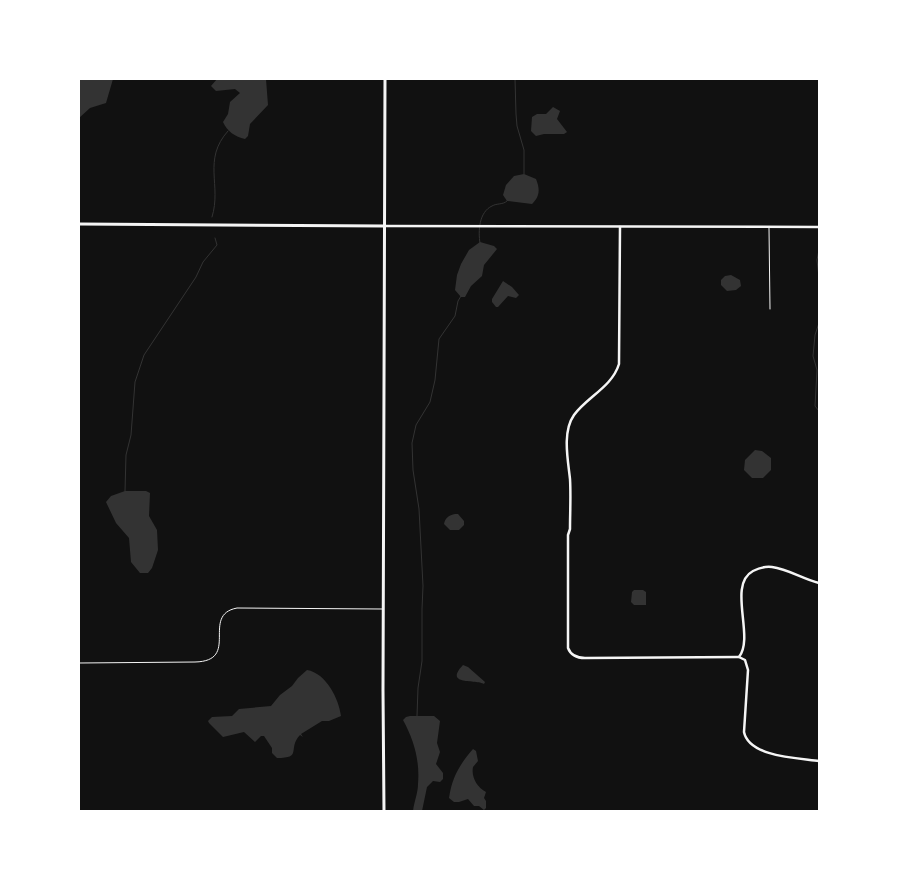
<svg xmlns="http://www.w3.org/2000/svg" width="898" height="890" font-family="Quicksand,sans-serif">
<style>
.water{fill:#333}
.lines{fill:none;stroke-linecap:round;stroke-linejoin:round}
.stream{stroke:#333;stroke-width:1}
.service{stroke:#f5f5f5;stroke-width:1}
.minor{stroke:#f5f5f5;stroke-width:2.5}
.tertiary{stroke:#f5f5f5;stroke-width:3}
</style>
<rect width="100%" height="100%" fill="#111"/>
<g class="water">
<path d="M79,79H113L106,103L90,108L79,118Z"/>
<path d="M217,79H266L268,105L250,124L248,136L245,139C235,137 227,131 223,122L228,114L230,102L240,93L235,89L216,91L211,86Z"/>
<path d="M553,107L560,111L557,119L567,132L564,134H544L536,136L531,131L532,117L537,114H546Z"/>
<path d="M524,174L536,179C540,189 540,196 532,204L507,201L503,195L506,185L514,176Z"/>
<path d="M480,242L494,246L497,249L484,265L482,276L471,286L465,297H461L455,290L457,275L461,264L469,250Z"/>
<path d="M731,275L740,280L741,286L736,290L727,291L721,285V280L725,276Z"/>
<path d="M503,281L512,287L519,295L516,298L508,296L498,307H496L492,302V299Z"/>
<path d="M755,450L762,451L771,458V470L763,478H752L744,470L745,460Z"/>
<path d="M125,491H146L150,493L149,516L157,530L158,550L152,568L148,573H140L131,562L129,538L116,523L106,502L111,496Z"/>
<path d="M455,514H458L464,521V525L459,530H450L444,524C445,518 449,515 455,514Z"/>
<path d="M634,590H643L646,592V605H634L631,602L632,592Z"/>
<path d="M463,665L468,667L485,682L484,684C477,679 443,686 463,665Z"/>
<path d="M307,670C326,673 339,699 341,716L329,721H322L301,734L303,737L300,735C287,749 303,758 277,758L272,753V748L264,736H261L255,742L244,732L223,737L209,723L208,721L212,717L232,716L239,709L271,706L280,695L292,686L298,678Z"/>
<path d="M410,716H434L440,721L437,743L440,752L436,764L443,773V779L440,782L433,781L427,787L422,811H413C414,802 418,793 418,784C420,761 414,740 403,720L406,717Z"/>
<path d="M473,749L476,751L478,761L473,767C471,777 477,787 486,792L484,798L486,801V808L484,810L479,806H474L468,799L459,802H454L449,798C452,777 460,764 473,749Z"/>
</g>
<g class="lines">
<g class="stream">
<path d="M515,79L516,114L517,126L524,150V174"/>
<path d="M212,217C222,185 202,160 228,131"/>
<path d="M480,243C478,231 479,212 492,206C497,203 503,205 507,201"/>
<path d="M819,250L817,260L819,277"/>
<path d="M819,323L815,335L813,356L817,370L815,406L819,411"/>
<path d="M125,491L126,455L131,435L135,382L144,355L196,277L203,262L217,245L215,238"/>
<path d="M417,716L418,688L422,661V609L423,586L419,509L413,470L412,443L416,425L430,402L435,380L439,339L455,316L458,301L461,296"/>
</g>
<g class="service">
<path d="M769,228L770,309"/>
<path d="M79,663L195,662C241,661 200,615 237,608L382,609"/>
</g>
<g class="minor">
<path d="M385,226L819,227"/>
<path d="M620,227L619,364C612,387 587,397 574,415C562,432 568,460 570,479C571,496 570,513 570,529L568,535V648C571,656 577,658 585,658L739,657"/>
<path d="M819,583C803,579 788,569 772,567C765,566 759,568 753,571C727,585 755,637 739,657L745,660L748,670L744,732C749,757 798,758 819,761"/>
</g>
<g class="tertiary">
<path d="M79,224L385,226"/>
<path d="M384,811L383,691L385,79"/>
</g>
</g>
<rect width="898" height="890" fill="none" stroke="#ffffff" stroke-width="160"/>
</svg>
